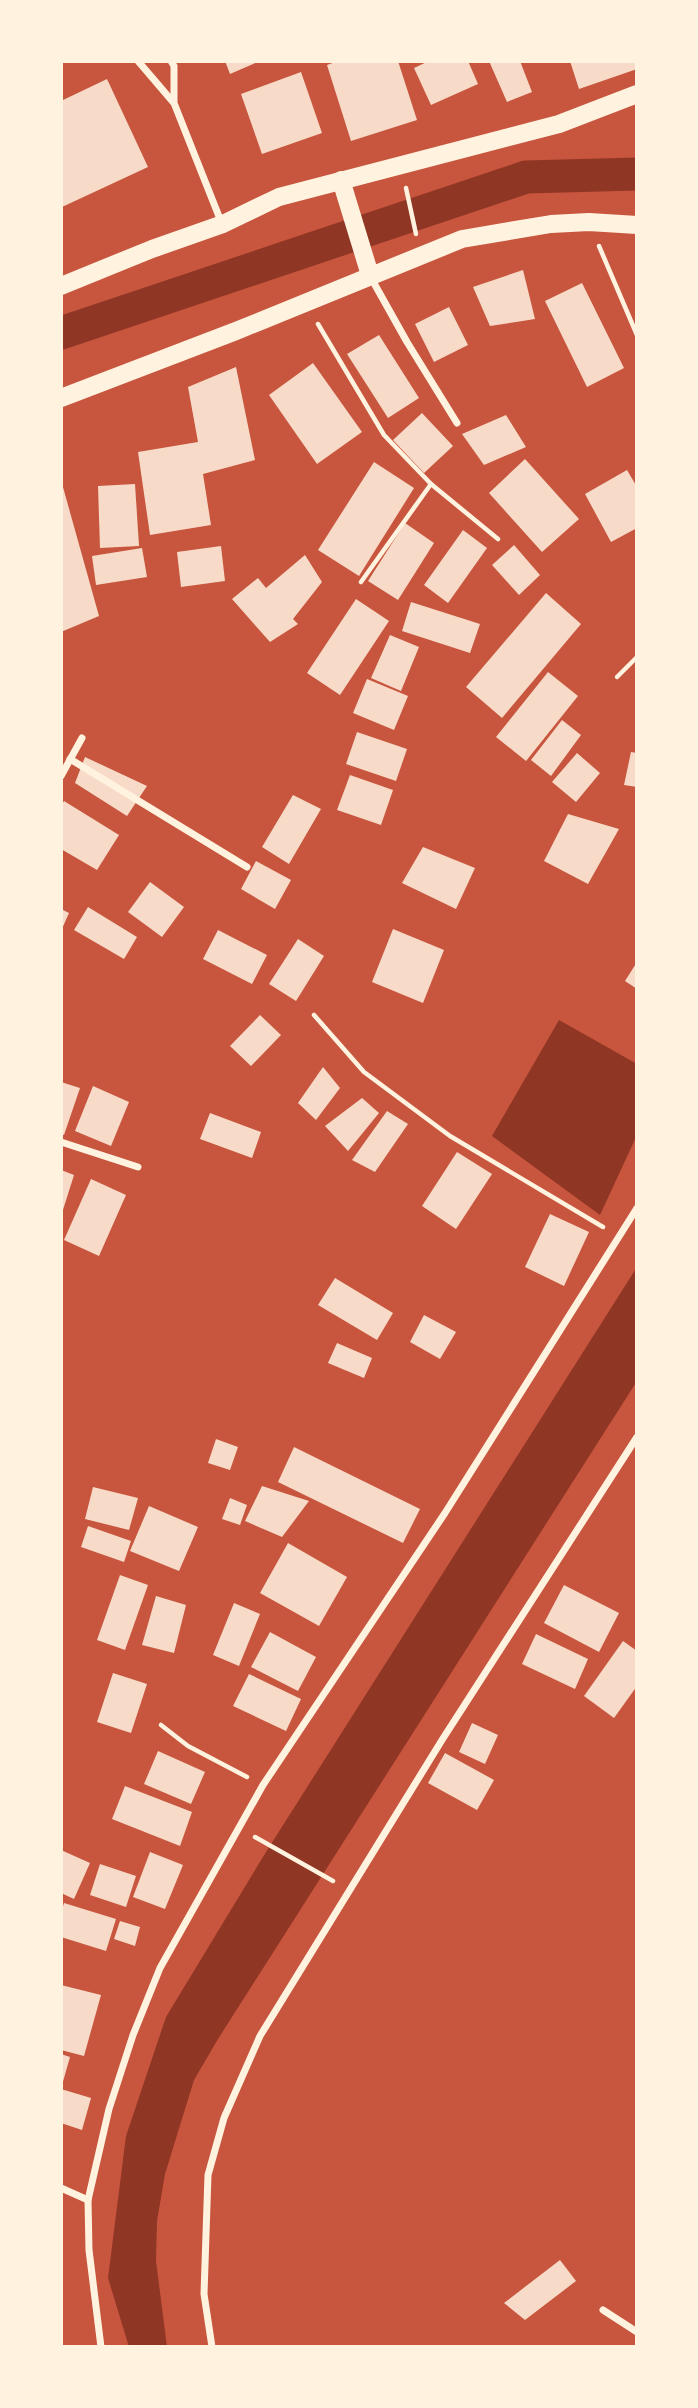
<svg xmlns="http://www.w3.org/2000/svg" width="698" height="2408" font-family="'Nunito Sans',sans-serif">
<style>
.water{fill:#8f3625}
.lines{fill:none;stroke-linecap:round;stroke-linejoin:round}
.canal{stroke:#8f3625;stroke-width:33}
.building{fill:#f7dbc8}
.path{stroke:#fff3e0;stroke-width:4.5}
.minor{stroke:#fff3e0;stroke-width:7}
.primary{stroke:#fff3e0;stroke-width:18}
</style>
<rect width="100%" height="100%" fill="#c8553d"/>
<g class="water">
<path d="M559,1020L637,1064V1135L600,1215L492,1136Z"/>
<path d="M637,1267V1381L218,2039L194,2080L165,2174L157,2221L156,2261L167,2347H129L108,2278L126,2136L166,2017L266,1852Z"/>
</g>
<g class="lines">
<path class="canal" d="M61,333L526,177L637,174"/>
</g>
<g class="building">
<path d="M225,61H260L230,74Z"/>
<path d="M338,61H398L417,120L351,141L327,65Z"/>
<path d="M429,61H468L478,84L431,105L414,68Z"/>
<path d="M489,61H520L532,92L507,102Z"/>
<path d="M570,61H637V69L579,89Z"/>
<path d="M301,72L322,133L262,154L241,94Z"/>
<path d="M107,79L148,167L62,207L61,101Z"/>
<path d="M523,270L535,319L490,326L473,287Z"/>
<path d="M582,283L624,368L587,387L545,301Z"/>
<path d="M449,307L468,345L434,362L415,324Z"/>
<path d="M379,335L419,398L388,418L347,354Z"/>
<path d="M313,363L362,432L317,464L269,395Z"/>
<path d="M236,367L255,460L203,474L211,525L150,535L138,452L198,442L188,387Z"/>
<path d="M422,413L453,446L424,473L393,440Z"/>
<path d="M506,415L526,447L484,465L462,434Z"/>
<path d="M525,459L579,519L542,552L489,493Z"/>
<path d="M374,462L414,488L359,576L318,550Z"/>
<path d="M627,470L637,487V528L611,542L585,494Z"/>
<path d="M61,480L99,616L61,632Z"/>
<path d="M135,484L139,546L100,548L98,486Z"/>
<path d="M405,523L434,543L398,600L368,581Z"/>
<path d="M463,530L487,548L448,603L424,585Z"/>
<path d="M514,545L540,575L519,595L492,565Z"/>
<path d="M221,546L225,581L181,587L177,552Z"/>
<path d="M142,548L147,577L96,585L92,556Z"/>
<path d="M305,555L322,582L293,619L298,624L270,642L232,599L258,578L266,588Z"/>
<path d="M546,593L581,624L502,718L466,687Z"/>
<path d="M356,599L389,621L340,695L307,673Z"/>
<path d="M411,602L480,624L470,653L402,631Z"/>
<path d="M390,635L419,647L401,691L371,678Z"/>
<path d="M548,672L578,696L526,761L496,737Z"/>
<path d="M367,679L408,696L394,730L353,713Z"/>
<path d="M562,720L581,735L551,776L531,760Z"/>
<path d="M357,732L407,749L396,781L346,764Z"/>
<path d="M631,752L637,753V787L624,785Z"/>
<path d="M577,753L600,773L576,802L552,782Z"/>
<path d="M85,757L147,786L127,816L75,783Z"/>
<path d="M350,775L393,790L381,825L337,810Z"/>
<path d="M293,795L321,809L289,864L262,847Z"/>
<path d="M64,801L119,835L97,870L61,849V806Z"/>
<path d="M568,814L619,829L588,884L544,861Z"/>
<path d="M423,847L475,868L456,909L402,883Z"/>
<path d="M256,861L291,880L275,909L241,889Z"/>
<path d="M150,882L184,907L162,937L128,912Z"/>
<path d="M88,907L137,937L124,959L74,930Z"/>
<path d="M61,909L69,913L61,931Z"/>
<path d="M393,929L444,950L423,1003L372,982Z"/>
<path d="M218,930L267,955L252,984L203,959Z"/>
<path d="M298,939L324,956L296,1001L269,984Z"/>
<path d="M637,962V989L625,981Z"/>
<path d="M260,1015L281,1035L251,1066L230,1046Z"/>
<path d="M323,1067L340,1088L316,1120L298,1103Z"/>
<path d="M61,1082L80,1088L64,1135L61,1134Z"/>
<path d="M93,1086L129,1102L111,1146L75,1131Z"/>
<path d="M362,1098L379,1113L348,1151L325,1126Z"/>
<path d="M387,1111L408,1124L375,1172L352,1160Z"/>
<path d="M210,1113L261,1132L252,1158L200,1139Z"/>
<path d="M457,1152L492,1174L456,1229L422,1206Z"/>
<path d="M61,1170L74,1175L62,1213H61Z"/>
<path d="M91,1179L126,1195L99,1256L64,1240Z"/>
<path d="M550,1214L589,1232L564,1286L525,1267Z"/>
<path d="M335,1278L393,1313L377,1340L318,1305Z"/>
<path d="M424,1315L456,1332L440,1359L410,1342Z"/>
<path d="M337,1343L372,1358L364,1378L328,1363Z"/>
<path d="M216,1439L238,1447L230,1470L208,1463Z"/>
<path d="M294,1447L420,1509L403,1543L278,1482Z"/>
<path d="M262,1486L309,1501L282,1537L245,1521Z"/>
<path d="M93,1487L138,1498L129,1530L85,1519Z"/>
<path d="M230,1498L247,1505L240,1525L222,1519Z"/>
<path d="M149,1506L198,1527L179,1571L130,1551Z"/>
<path d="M88,1526L131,1541L124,1562L81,1547Z"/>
<path d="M288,1543L347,1577L319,1626L260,1593Z"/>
<path d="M120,1575L148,1585L125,1650L97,1640Z"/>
<path d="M564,1585L619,1613L599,1652L544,1623Z"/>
<path d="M156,1596L186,1605L174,1653L142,1645Z"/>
<path d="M234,1603L260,1614L239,1666L213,1655Z"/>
<path d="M270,1632L316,1657L298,1691L251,1667Z"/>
<path d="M536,1634L588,1659L575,1689L522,1664Z"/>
<path d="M623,1641L637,1651V1686L614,1718L584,1696Z"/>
<path d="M113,1673L147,1684L131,1733L97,1722Z"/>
<path d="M249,1674L301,1699L286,1731L233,1706Z"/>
<path d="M472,1723L498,1735L485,1764L459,1752Z"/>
<path d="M158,1751L205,1772L191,1804L144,1784Z"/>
<path d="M445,1753L494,1780L477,1810L428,1783Z"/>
<path d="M125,1786L192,1812L180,1846L112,1819Z"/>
<path d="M61,1850L90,1863L74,1899L61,1893Z"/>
<path d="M150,1852L183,1865L165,1909L133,1897Z"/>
<path d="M100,1864L136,1876L126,1907L90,1895Z"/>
<path d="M64,1903L116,1919L106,1951L61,1937V1913Z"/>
<path d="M120,1921L140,1927L135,1946L114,1939Z"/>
<path d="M61,1985L101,1995L84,2056L61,2050Z"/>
<path d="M61,2054L70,2057L62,2085H61Z"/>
<path d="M61,2089L91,2098L82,2130L61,2123Z"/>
<path d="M560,2260L576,2281L525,2320L504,2303Z"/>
</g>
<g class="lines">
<g class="path">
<path d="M406,188L416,234"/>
<path d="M599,246L637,335"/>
<path d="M318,324L384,435L431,484L498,539"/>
<path d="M361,582L431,484"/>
<path d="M617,677L637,657"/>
<path d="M314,1015L364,1072L450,1136L603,1227"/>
<path d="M161,1725L188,1746L247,1777"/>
<path d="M255,1837L333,1881"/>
</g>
<g class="minor">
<path d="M138,61L173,102"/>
<path d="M171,61L174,66V103L222,224"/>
<path d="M370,276L407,342L457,423"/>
<path d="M70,759L247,867"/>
<path d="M61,776L82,738"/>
<path d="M61,1142L138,1167"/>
<path d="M61,2188L88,2200"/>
<path d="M603,2310L637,2332"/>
<path d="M101,2347L89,2250L88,2200L109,2109L133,2035L160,1968L263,1785L445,1513L637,1208"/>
<path d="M212,2347L204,2294L208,2175L224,2118L260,2036L442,1740L637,1437"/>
</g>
<g class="primary">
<path d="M341,180L370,275"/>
<path d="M61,286L152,249L223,224L279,197L559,124L637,94"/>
<path d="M61,398L236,331L462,239L551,224L589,222L637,225"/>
</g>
</g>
<rect width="698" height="2408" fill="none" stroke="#fff3e0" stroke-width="126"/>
</svg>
